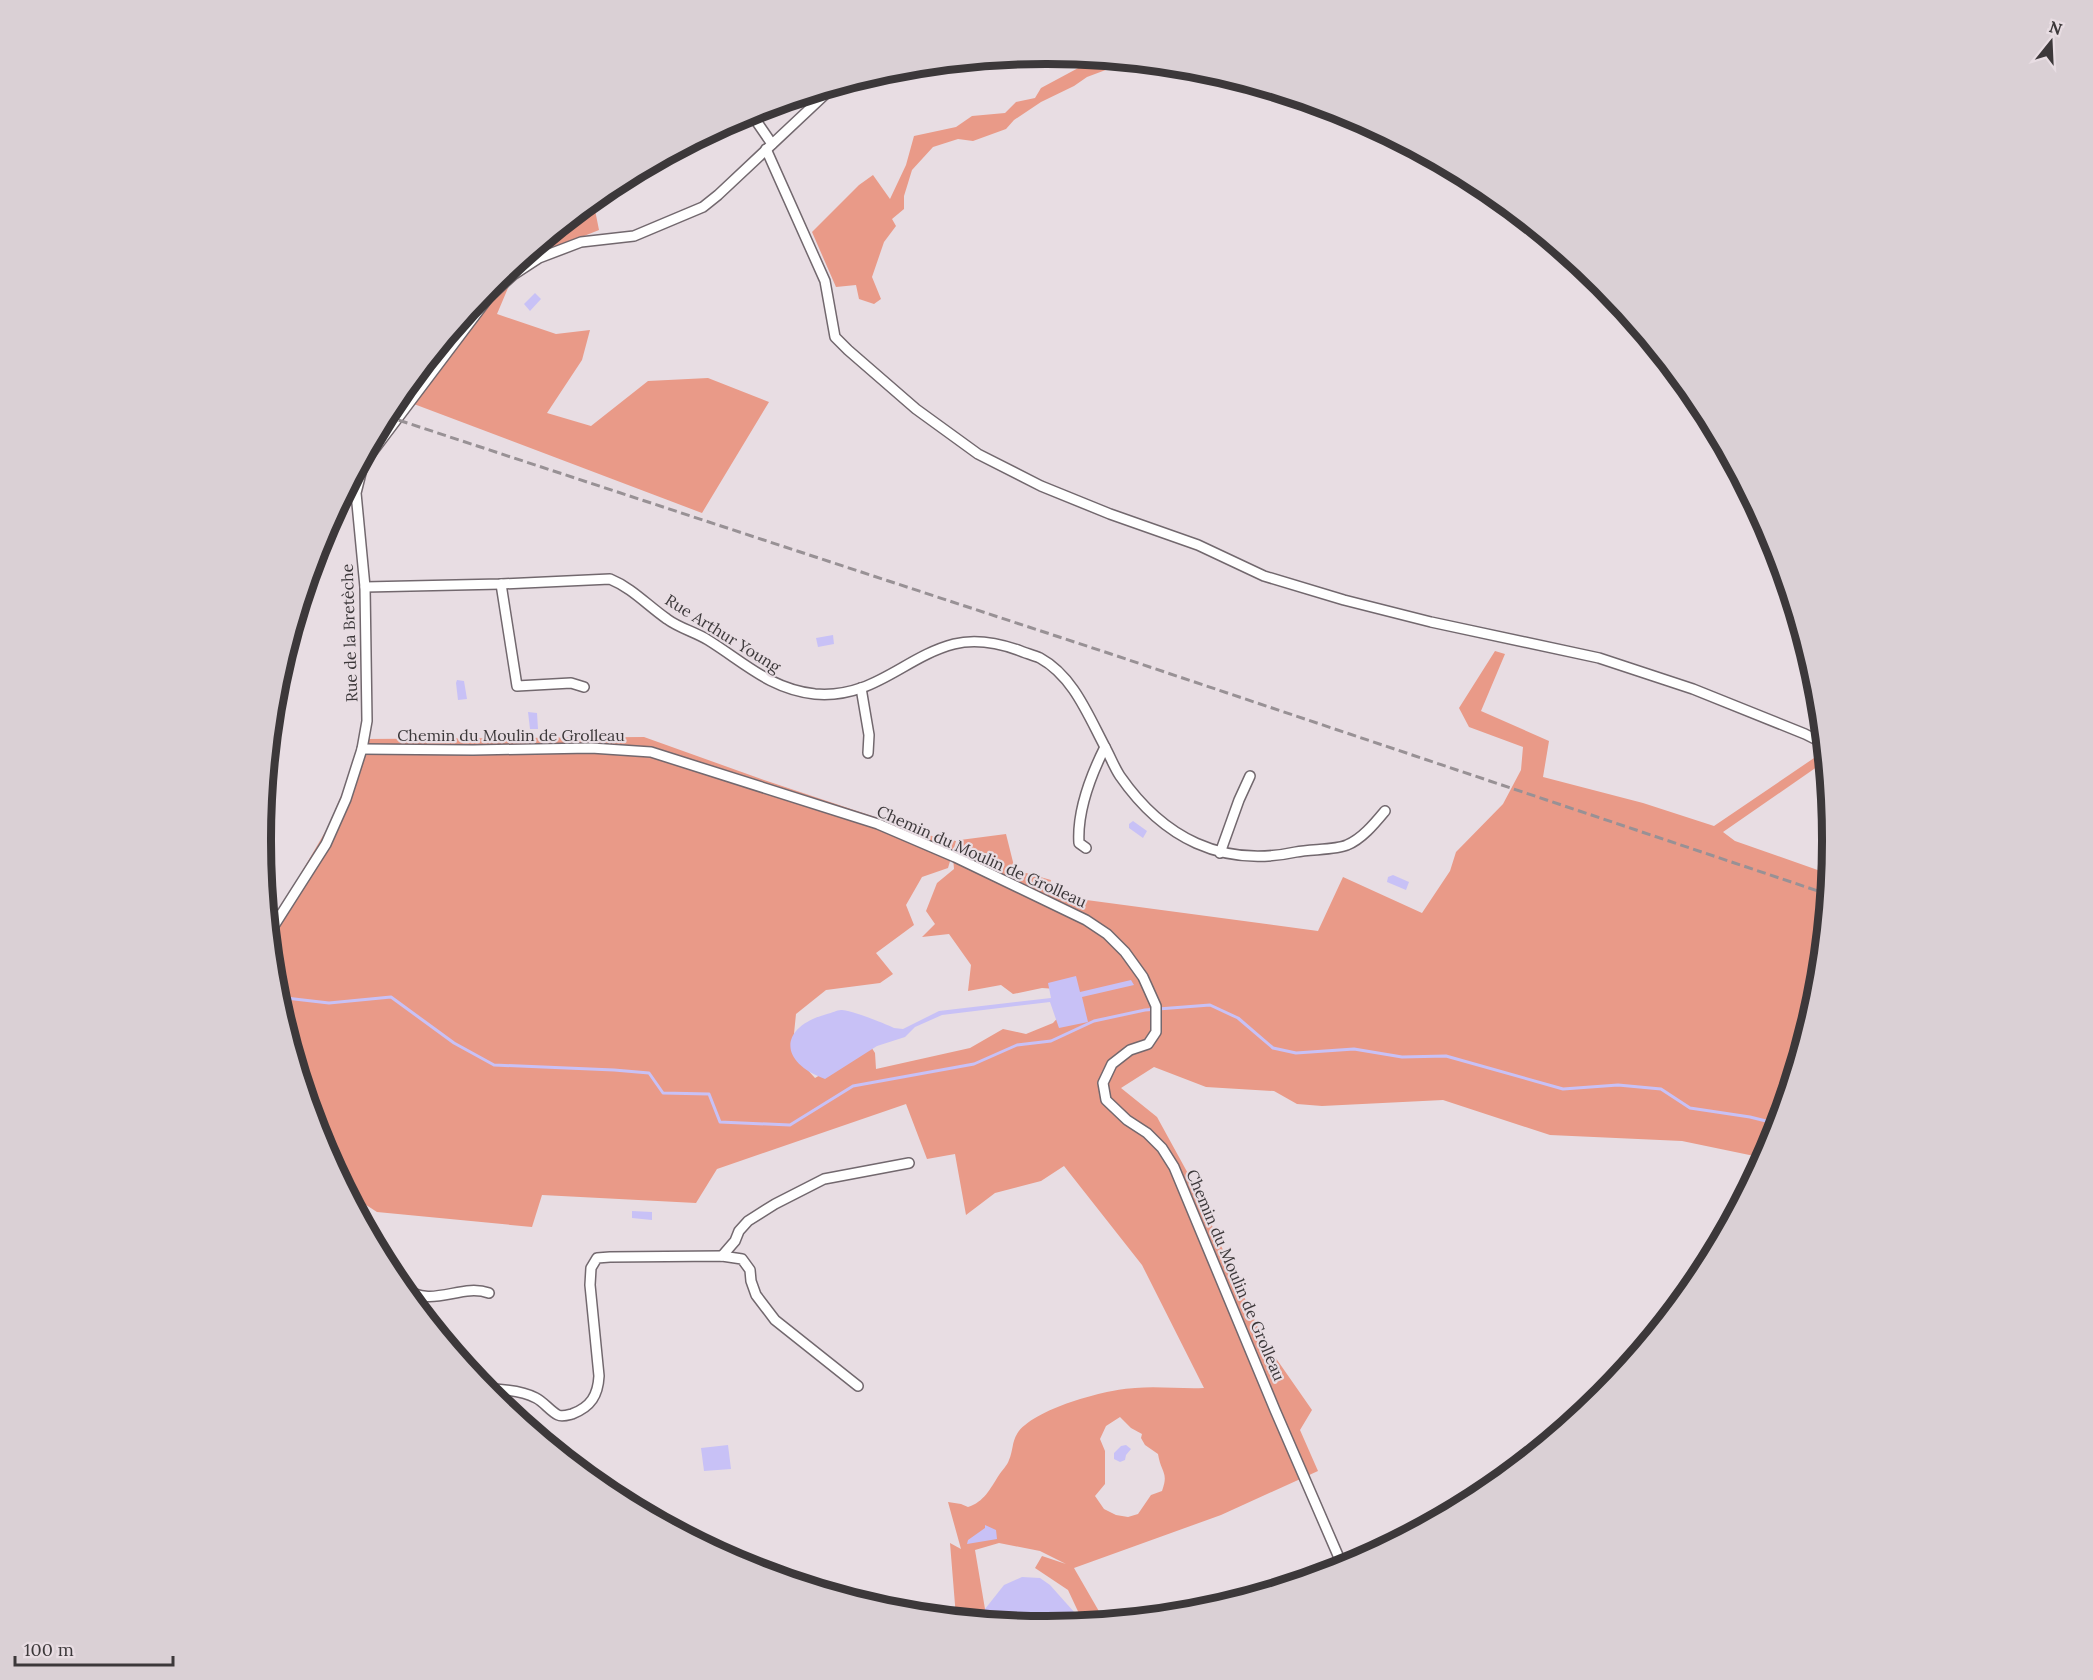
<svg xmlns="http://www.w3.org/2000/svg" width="2093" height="1680" font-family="Lora,serif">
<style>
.green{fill:#e99a88;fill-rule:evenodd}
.water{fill:#c8c1f6}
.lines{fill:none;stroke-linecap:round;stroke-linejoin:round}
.stream{stroke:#c8c1f6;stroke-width:3}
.minor-casing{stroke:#72686e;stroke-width:12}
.minor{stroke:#fff;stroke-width:9}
.rail{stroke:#989195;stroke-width:3;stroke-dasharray:9 4.5;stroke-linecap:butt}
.labels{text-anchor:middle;stroke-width:4.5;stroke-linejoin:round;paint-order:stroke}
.street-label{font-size:16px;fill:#3c383a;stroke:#e8dde3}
.rim{fill:none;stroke:#3c383a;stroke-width:8}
</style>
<rect width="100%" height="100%" fill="#e8dde3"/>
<g class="green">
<path d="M1095,59L1127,62L1087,77L1074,86L1041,102L1014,120L1006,129L973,141L958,139L933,147L912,170L904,196V209L892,219L896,226L884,242L872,277L881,299L874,304L859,299L856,285L836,287L812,232L859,185L873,175L890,199L906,165L914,136L956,127L972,116L1005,113L1016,102L1035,98L1041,88Z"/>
<path d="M593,200L599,230L519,262L497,314L556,334L590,330L582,360L547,413L591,426L648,381L708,378L769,402L702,513L398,398L491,284Z"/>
<path d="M1495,651L1505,654L1481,711L1549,741L1543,777L1643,803L1714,826L1817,756L1824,762L1723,832L1735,841L1829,874L1817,994L1773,1141L1764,1158L1682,1141L1550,1135L1443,1100L1322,1106L1297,1104L1274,1091L1206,1087L1154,1067L1121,1088L1157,1117L1191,1179L1264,1341L1312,1410L1300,1430L1318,1471L1221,1515L1074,1568L1104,1620L1083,1622L1068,1590L1035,1568L1042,1556L1066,1564L1040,1551L999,1543L975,1550L985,1609L983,1620L956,1617L950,1543L961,1549L948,1502L961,1504L968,1507C984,1502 990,1489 999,1475C1002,1470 1007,1466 1009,1460C1013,1451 1012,1442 1017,1434C1032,1409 1107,1389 1135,1388C1158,1386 1181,1389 1204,1388L1142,1265L1064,1166L1041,1181L995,1193L966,1215L955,1154L927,1159L906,1104L717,1169L696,1203L542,1195L532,1227L377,1212L349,1194L320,1140L276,993L269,928L328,827L365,739L644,737L764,780L932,836L956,841L948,868L922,877L906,905L914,925L876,953L893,974L880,983L826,990L796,1014L792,1053L815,1078L853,1056L868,1042L875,1053L876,1069L970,1048L1003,1029L1026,1034L1053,1023L1073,1001L1071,990L1042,988L1013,994L1001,985L968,991L971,965L949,934L922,937L935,924L926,911L937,883L954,869L953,857L960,840L1006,834L1015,870L1051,880L1049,895L1318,931L1343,877L1422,913L1450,871L1456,852L1503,804L1521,770L1523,747L1469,727L1459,708ZM1120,1417L1131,1428L1142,1434L1141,1438L1145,1445L1158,1454C1161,1473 1169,1472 1162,1491L1151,1495L1138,1514L1128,1517L1116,1515L1104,1509L1095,1496L1105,1484V1451L1100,1439L1106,1426Z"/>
</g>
<g class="water">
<path d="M535,293L541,299L530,311L524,304Z"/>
<path d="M833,635L834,644L818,647L816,638Z"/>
<path d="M457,680L464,681L467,699L458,700L456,683Z"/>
<path d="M528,712L537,713L538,729H530Z"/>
<path d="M1133,821L1147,831L1143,838L1129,828V824Z"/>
<path d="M1393,875L1409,882L1406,890L1387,882L1388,877Z"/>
<path d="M1076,976L1080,992L1131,980L1134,985L1082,997L1088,1022L1059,1028L1050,1002L942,1015L915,1027L905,1037L877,1046L825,1079C778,1062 779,1027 827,1014C832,1013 837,1010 841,1010C849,1009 886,1024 894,1028L903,1029L939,1011L1051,998L1048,983Z"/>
<path d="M632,1211L652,1212V1220L632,1218Z"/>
<path d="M728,1445L731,1469L704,1471L701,1448Z"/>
<path d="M1126,1445L1131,1449L1126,1455L1125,1460L1120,1462L1114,1459V1453L1121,1446Z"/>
<path d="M985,1525L996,1530L997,1539L967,1544L968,1540L985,1528Z"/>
<path d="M1022,1577L1040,1578L1050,1585L1083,1622L1047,1626L983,1620L985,1609L1004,1585Z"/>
</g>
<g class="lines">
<path class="stream" d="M277,997L329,1003L391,997L454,1043L494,1065L614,1070L649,1073L663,1093L709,1094L720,1122L790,1125L853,1086L974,1064L1017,1045L1051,1041L1094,1021L1145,1010L1210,1005L1238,1018L1273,1048L1296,1053L1354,1049L1402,1057L1446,1056L1563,1089L1618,1085L1661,1089L1690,1108L1750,1117L1778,1124"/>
<g class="minor-casing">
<g id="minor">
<path d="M750,112L772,144"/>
<path d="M766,149L825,281L835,337L848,350L916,409L978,454L1041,486L1110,514L1198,545L1264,576L1344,600L1431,622L1599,658L1693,689L1805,734L1823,743"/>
<path d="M501,584L517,686L571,683L584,687"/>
<path d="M365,587L501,584L610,579C632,588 647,605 667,619C679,628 695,632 708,640C745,663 770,689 815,694C874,699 904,657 954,644C974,639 998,643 1018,650C1025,653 1033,655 1040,658C1073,676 1088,715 1105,747C1110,756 1114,767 1120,776C1163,838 1222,868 1296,852C1310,849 1336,850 1347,845C1362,839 1375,823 1385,811"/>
<path d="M861,688L869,735L868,753"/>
<path d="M362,749L473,750L591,748L651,752L878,824L955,857L1086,920L1107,934L1125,952L1143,977L1156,1006V1032L1148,1044L1130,1050L1112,1064L1103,1083L1106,1100L1127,1120L1147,1133L1162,1148L1174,1167L1275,1410L1343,1567"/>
<path d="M1086,848L1079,843C1077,811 1091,775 1105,747"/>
<path d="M1220,853L1239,800L1250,776"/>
<path d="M270,932L326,844L346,799L362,749L367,721L365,587L356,493L362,469L367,459L489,297L513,275L539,258L581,242L634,236L703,207L718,195L833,87"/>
<path d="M722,1256L735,1241L739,1231L748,1221L775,1204L824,1179L909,1163"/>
<path d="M403,1288C433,1309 460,1283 489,1293"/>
<path d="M485,1389C502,1389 521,1390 536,1398C544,1402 550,1411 558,1415C562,1417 568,1415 572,1414C591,1407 598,1395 599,1376L590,1285L591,1268L597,1258L610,1257L722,1256L742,1259L750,1270L751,1281L756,1295L775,1320L858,1386"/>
</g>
</g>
<use href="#minor" class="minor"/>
<path class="rail" d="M386,416L1111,654L1827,894"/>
</g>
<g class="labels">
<g class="street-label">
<text transform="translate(349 633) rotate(-92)" y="6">Rue de la Bretèche</text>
<text transform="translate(723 633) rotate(32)" y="6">Rue Arthur Young</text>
<text x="511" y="741">Chemin du Moulin de Grolleau</text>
<text transform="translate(982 856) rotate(24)" y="6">Chemin du Moulin de Grolleau</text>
<text transform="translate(1236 1275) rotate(67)" y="6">Chemin du Moulin de Grolleau</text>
</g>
</g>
<path d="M0 0H2093V1680H0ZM1046 64H1047A775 775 0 0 1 1822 839V841A775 775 0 0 1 1047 1616H1046A775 775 0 0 1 271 841V839A775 775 0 0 1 1046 64Z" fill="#dad0d5" fill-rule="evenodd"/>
<path class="rim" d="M1046 64H1047A775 775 0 0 1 1822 839V841A775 775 0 0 1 1047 1616H1046A775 775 0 0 1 271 841V839A775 775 0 0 1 1046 64Z"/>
<g transform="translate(2051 42) rotate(18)" stroke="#e8dde3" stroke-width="4.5" paint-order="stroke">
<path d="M0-4.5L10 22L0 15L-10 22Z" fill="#3c383a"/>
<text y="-9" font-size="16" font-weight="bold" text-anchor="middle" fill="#3c383a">N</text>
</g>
<path d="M15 1656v9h158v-9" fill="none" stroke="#3c383a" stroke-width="3"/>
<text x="24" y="1656" font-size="18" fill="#3c383a" stroke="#e8dde3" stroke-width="4.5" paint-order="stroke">100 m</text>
</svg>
